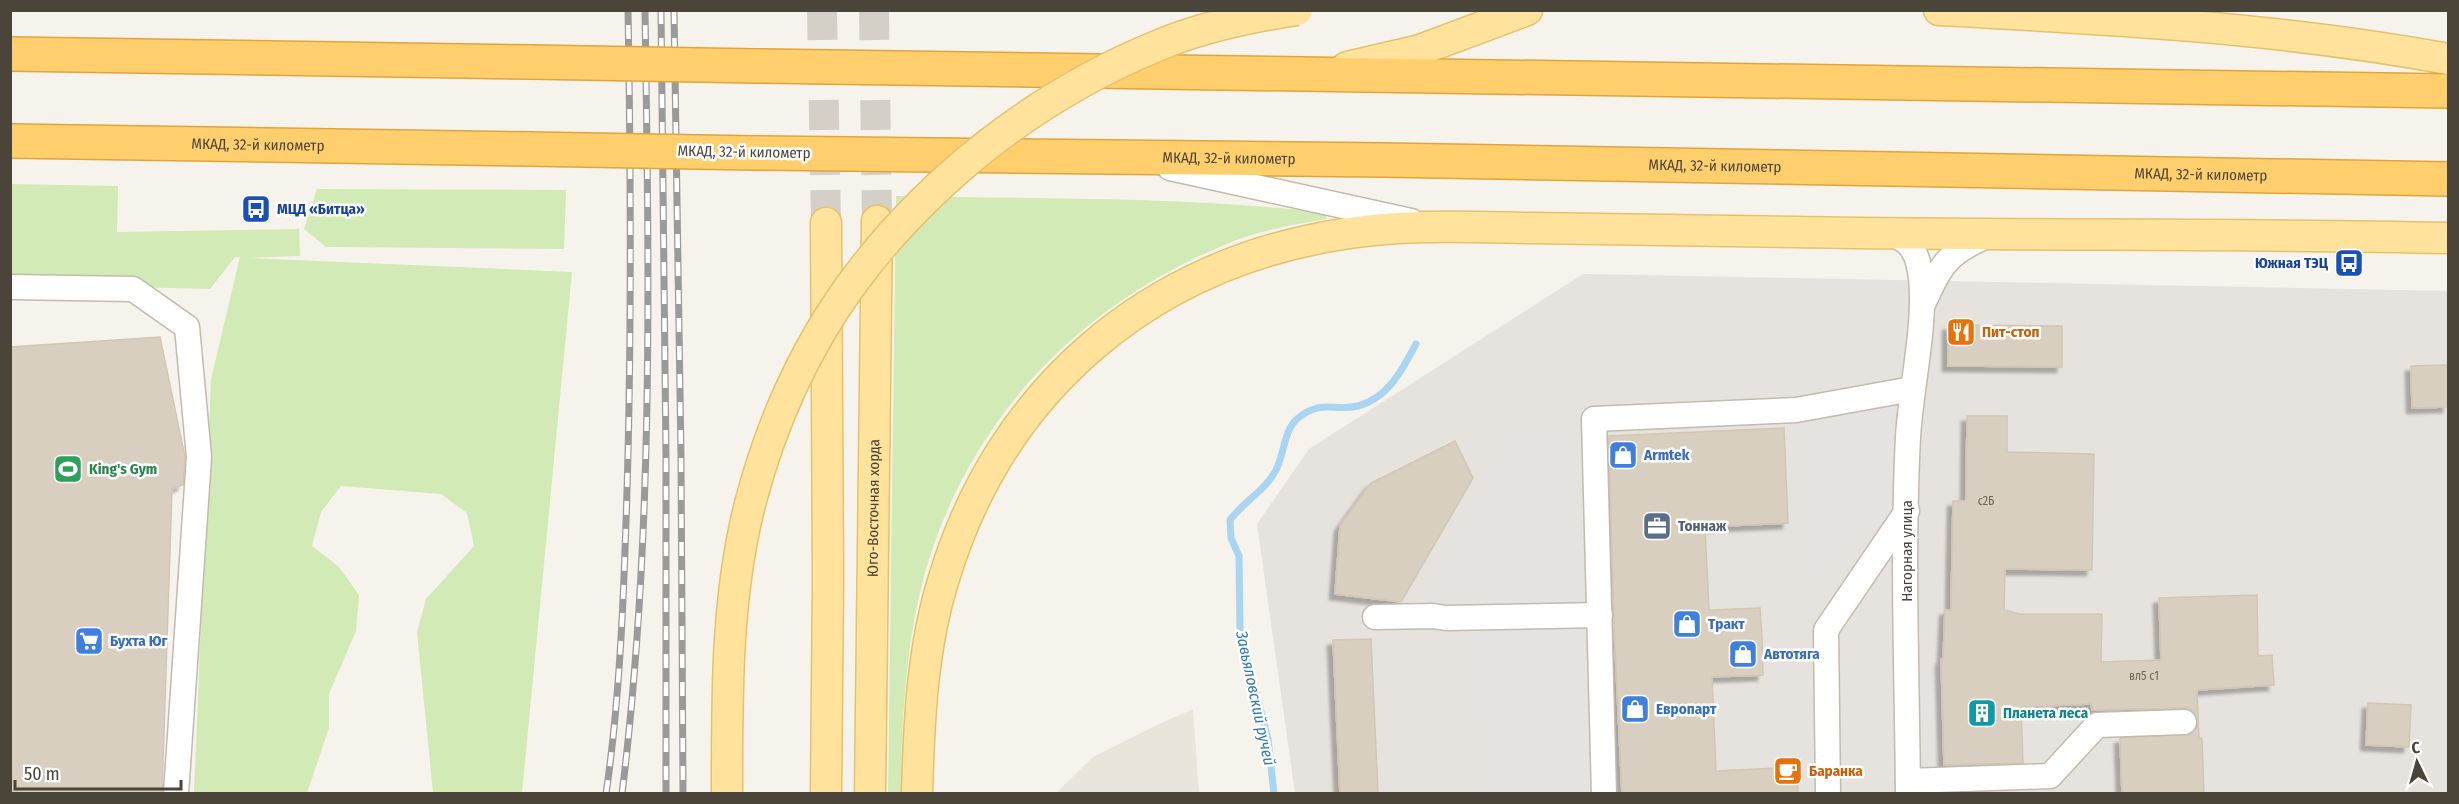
<svg xmlns="http://www.w3.org/2000/svg" width="2459" height="804" font-family="'Fira Sans Condensed',sans-serif">
<style>
.residential{fill:#eae5da}
.industrial{fill:#e6e2dd}
.green{fill:#d2eab5}
.parking{fill:#e5e3e0}
.lines{fill:none;stroke-linecap:round;stroke-linejoin:round}
.stream{stroke:#a9d4f2;stroke-width:7}
.building{fill:#d8cfc1;stroke:#d3c7b4;stroke-width:1.5;filter:url(#shadow)}
.major-tunnel{stroke:#d4d0c8;stroke-width:30;stroke-dasharray:30 15;stroke-linecap:butt}
.minor-casing{stroke:#c2bbae;stroke-width:27}
.major-casing{stroke:#e6c16a;stroke-width:33}
.highway-casing{stroke:#e0a43c;stroke-width:36}
.minor{stroke:#fff;stroke-width:24}
.major{stroke:#ffe39c;stroke-width:30}
.highway{stroke:#ffcf6e;stroke-width:33}
.rail-casing{stroke:#9a9a9a;stroke-width:7}
.rail{stroke:#fff;stroke-width:4.5;stroke-dasharray:14;stroke-linecap:butt}
.major-bridge-casing{stroke:#e6c16a;stroke-width:33;stroke-linecap:butt}
.highway-bridge-casing{stroke:#e0a43c;stroke-width:36;stroke-linecap:butt}
.major-bridge{stroke:#ffe39c;stroke-width:30}
.highway-bridge{stroke:#ffcf6e;stroke-width:33}
.labels{text-anchor:middle;stroke-width:5;stroke-linejoin:round;paint-order:stroke}
.number-label{font-size:12px;fill:#6e675b}
.street-label{font-size:15px;fill:#4b4439;stroke:#fff}
.transit-label{font-size:15px;font-weight:bold;fill:#164399;stroke:#fff;text-anchor:start}
.food-label{font-size:15px;font-weight:bold;fill:#c56008;stroke:#fff;text-anchor:start}
.shop-label{font-size:15px;font-weight:bold;fill:#366cbe;stroke:#fff;text-anchor:start}
.leisure-label{font-size:15px;font-weight:bold;fill:#27864d;stroke:#fff;text-anchor:start}
.service-label{font-size:15px;font-weight:bold;fill:#4e5e75;stroke:#fff;text-anchor:start}
.culture-label{font-size:15px;font-weight:bold;fill:#0d838f;stroke:#fff;text-anchor:start}
.water-label{font-size:16px;font-style:italic;fill:#2e7ab2;stroke:#fff}
</style>
<defs>
<filter id="shadow"><feDropShadow dx="-5.5" dy="5.5" stdDeviation="1.5" flood-color="#0004"/></filter>
</defs>
<rect width="100%" height="100%" fill="#f6f3ec"/>
<path class="residential" d="M1193,709L1199,793H1056L1093,757L1159,724Z"/>
<path class="industrial" d="M1583,274L2448,291V793H1295L1257,524L1309,449Z"/>
<g class="green">
<path d="M11,184L118,186L117,232L299,229L300,256L248,258L572,272L522,793H433L417,632L426,599L474,546L467,513L441,494L341,486L321,512L312,546L339,567L359,595L356,631L329,694V728L307,793H194L211,379L240,257H235L210,289L11,284Z"/>
<path d="M317,189L566,190L564,249L326,247L304,229Z"/>
<path d="M896,196C1039,199 1183,196 1325,213L1327,219C1292,225 1255,231 1222,246C1077,307 968,421 925,573C905,645 902,720 901,793L888,794Z"/>
</g>
<g class="parking">
<path d="M1895,407L1890,512L1797,605L1796,425Z"/>
<path d="M1594,419L1604,793H1478L1471,603L1417,604L1514,421Z"/>
<path d="M1938,661L1940,771L1914,772L1912,662Z"/>
</g>
<g class="lines">
<path class="stream" d="M1274,794L1268,739L1240,631L1239,556L1231,538L1230,520C1244,501 1265,491 1276,470C1284,455 1284,430 1297,419C1322,398 1334,412 1358,406C1388,398 1403,369 1416,344"/>
</g>
<g class="building">
<path d="M1948,325L2062,326V367L1948,366Z"/>
<path d="M160,337L185,457L183,485L172,489L162,794H10V347Z"/>
<path d="M2448,365V407L2412,408L2411,366Z"/>
<path d="M1967,416H2007V452L2094,454L2092,570L2005,569L2004,610L2020,614H2102L2101,662L2161,660L2159,598L2257,595L2258,656L2272,655L2274,685L2197,690L2199,738H2202L2204,794H2122L2120,738L2191,734L2196,729L2198,721L2191,710L2184,708L2092,710L2091,704L2021,707L2023,763L1944,765L1941,659H1943L1945,610H1951L1953,501H1966Z"/>
<path d="M1784,428L1788,523L1705,527L1709,610L1760,608L1762,637L1763,675L1712,677L1716,771L1797,767L1798,794H1622L1614,627L1609,436Z"/>
<path d="M1455,441L1473,478L1401,602L1335,594L1340,526L1371,483Z"/>
<path d="M1371,639L1378,794H1340L1333,640Z"/>
<path d="M2368,703L2411,705L2409,747L2366,745Z"/>
</g>
<g class="lines">
<g class="major-tunnel">
<path d="M822,10L826,223"/>
<path d="M874,10L877,221"/>
</g>
<g class="minor-casing">
<g id="minor">
<path d="M1170,168L1411,221"/>
<path d="M1889,234C1912,240 1918,254 1921,278C1926,326 1911,387 1908,437C1902,555 1907,675 1908,794"/>
<path d="M10,287L133,289L187,327L199,457L176,794"/>
<path d="M1923,304C1942,263 1947,253 1989,235"/>
<path d="M1375,617L1433,616L1446,618L1600,615"/>
<path d="M1908,781L2050,776L2097,725L2184,722"/>
<path d="M1604,794L1594,419L1796,410L1912,389"/>
<path d="M1828,794L1826,630L1907,511"/>
</g>
</g>
<g class="major-casing">
<g id="major">
<path d="M1939,10C2109,19 2281,28 2448,59"/>
<path d="M1347,67L1420,50L1527,10"/>
<path d="M826,794L828,579L826,223"/>
<path id="s1" d="M870,794L877,221"/>
<path d="M917,794C919,721 922,648 944,578C1001,390 1148,264 1343,234C1405,224 1469,227 1531,228C1620,230 1708,231 1796,232C2014,236 2231,233 2448,238"/>
</g>
</g>
<g class="highway-casing">
<g id="highway">
<path d="M10,54L531,62"/>
<path d="M756,66L2448,91"/>
<path id="s2" d="M10,141L529,149"/>
<path id="s3" d="M755,153L1384,160L2448,179"/>
</g>
</g>
<use href="#minor" class="minor"/>
<use href="#major" class="major"/>
<use href="#highway" class="highway"/>
<g class="rail-casing">
<g id="rail">
<path d="M661,10L666,457V794"/>
<path d="M674,10L681,456L683,794"/>
<path d="M606,794C619,704 623,613 626,522C632,352 631,181 628,10"/>
<path d="M622,794C654,534 649,271 645,10"/>
</g>
</g>
<use href="#rail" class="rail"/>
<g class="major-bridge-casing">
<path id="major-bridge" d="M727,794C727,697 726,598 750,504C770,427 804,350 851,285C927,181 1037,95 1157,46C1201,27 1250,17 1297,10"/>
</g>
<g class="highway-bridge-casing">
<g id="highway-bridge">
<path d="M531,62L756,66"/>
<path d="M529,149L755,153"/>
</g>
</g>
<use href="#major-bridge" class="major-bridge"/>
<use href="#highway-bridge" class="highway-bridge"/>
</g>
<defs>
<g id="bus-square" transform="scale(1.5)"><rect x="-9" y="-9" width="18" height="18" rx="4" fill="#1a4fb4" stroke="#fff"/><path d="M-5-6H5V4H4V6H2V4H-2V6H-4V4H-5ZM-3.5-4V0h7V-4ZM-3.5 1.2v1.5H-2V1.2ZM2 1.2v1.5H3.5V1.2Z" fill="#fff"/></g>
<g id="restaurant-square" transform="scale(1.5)"><rect x="-9" y="-9" width="18" height="18" rx="4" fill="#e8710a" stroke="#fff"/><path d="M-5-6h1v4h1v-4h1v4h1v-4h1v5L-1.5 .5V6h-2V.5L-5-1ZM5-6V6H3V1.5H1.5Q1.5-4 5-6Z" fill="#fff"/></g>
<g id="shop-square" transform="scale(1.5)"><rect x="-9" y="-9" width="18" height="18" rx="4" fill="#3f7fe0" stroke="#fff"/><path d="M-5-2.5h2.3a2.7 3.5 0 0 1 5.4 0H5L5.5 6h-11ZM-1.5-2.5h3a1.5 2.3 0 0 0-3 0Z" fill="#fff"/></g>
<g id="stadium-square" transform="scale(1.5)"><rect x="-9" y="-9" width="18" height="18" rx="4" fill="#2e9e5b" stroke="#fff"/><path d="M0-5a6.5 5 0 1 0 0 10a6.5 5 0 1 0 0-10ZM-3.5-1.8h7v3.6h-7Z" fill="#fff"/></g>
<g id="office-square" transform="scale(1.5)"><rect x="-9" y="-9" width="18" height="18" rx="4" fill="#5c6f8a" stroke="#fff"/><path d="M-6-3h4V-5.5h4V-3h4V5H-6ZM-1-4.5V-3h2v-1.5ZM-6 0V1H6V0Z" fill="#fff"/></g>
<g id="supermarket-square" transform="scale(1.5)"><rect x="-9" y="-9" width="18" height="18" rx="4" fill="#3f7fe0" stroke="#fff"/><path d="M-6-5.5h2.5l.6 2H6L4.5 2H-2.5L-4.4-4H-6ZM-1.5 3.2a1.3 1.3 0 1 0 .1 0ZM3 3.2a1.3 1.3 0 1 0 .1 0Z" fill="#fff"/></g>
<g id="building-square" transform="scale(1.5)"><rect x="-9" y="-9" width="18" height="18" rx="4" fill="#0f9aa8" stroke="#fff"/><path d="M-4-6H4V6H1V3H-1V6H-4ZM-2.5-4.3h1.7v1.8h-1.7ZM.8-4.3h1.7v1.8H.8ZM-2.5-1h1.7V.8h-1.7ZM.8-1h1.7V.8H.8Z" fill="#fff"/></g>
<g id="cafe-square" transform="scale(1.5)"><rect x="-9" y="-9" width="18" height="18" rx="4" fill="#e8710a" stroke="#fff"/><path d="M-5.5-4.5H6V0H3Q3 3.5 0 3.5H-2.5Q-5.5 3.5-5.5 0ZM3-3.2v2h1.7v-2ZM-6 4.5H4V6H-6Z" fill="#fff"/></g>
</defs>
<g fill-rule="evenodd">
<use href="#bus-square" x="256" y="209"/>
<use href="#bus-square" x="2349" y="263"/>
<use href="#restaurant-square" x="1961" y="332"/>
<use href="#shop-square" x="1623" y="455"/>
<use href="#stadium-square" x="68" y="469"/>
<use href="#office-square" x="1657" y="526"/>
<use href="#shop-square" x="1687" y="624"/>
<use href="#supermarket-square" x="89" y="641"/>
<use href="#shop-square" x="1743" y="654"/>
<use href="#shop-square" x="1635" y="709"/>
<use href="#building-square" x="1982" y="713"/>
<use href="#cafe-square" x="1788" y="771"/>
</g>
<g class="labels">
<g class="number-label">
<text x="1986" y="505">с2Б</text>
<text x="2144" y="680">вл5 с1</text>
</g>
<g class="street-label">
<text dy="5" stroke="none"><textPath href="#s2" startOffset="248">МКАД, 32-й километр</textPath></text>
<text transform="translate(744 152) rotate(1)" y="5">МКАД, 32-й километр</text>
<text dy="5" stroke="none"><textPath href="#s3" startOffset="474">МКАД, 32-й километр</textPath></text>
<text dy="5" stroke="none"><textPath href="#s3" startOffset="960">МКАД, 32-й километр</textPath></text>
<text dy="5" stroke="none"><textPath href="#s3" startOffset="1446">МКАД, 32-й километр</textPath></text>
<text dy="5" stroke="none"><textPath href="#s1" startOffset="286">Юго-Восточная хорда</textPath></text>
<text transform="translate(1907 551) rotate(-90)" y="5">Нагорная улица</text>
</g>
<g class="transit-label">
<text x="277" y="214">МЦД «Битца»</text>
<text x="2328" y="268" text-anchor="end">Южная ТЭЦ</text>
</g>
<g class="food-label">
<text x="1982" y="337">Пит-стоп</text>
<text x="1809" y="776">Баранка</text>
</g>
<g class="shop-label">
<text x="1644" y="460">Armtek</text>
<text x="1708" y="629">Тракт</text>
<text x="110" y="646">Бухта Юг</text>
<text x="1764" y="659">Автотяга</text>
<text x="1656" y="714">Европарт</text>
</g>
<g class="leisure-label">
<text x="89" y="474">King's Gym</text>
</g>
<g class="service-label">
<text x="1678" y="531">Тоннаж</text>
</g>
<g class="culture-label">
<text x="2003" y="718">Планета леса</text>
</g>
<g class="water-label">
<text transform="translate(1256 698) rotate(78)" y="6">Завьяловский ручей</text>
</g>
</g>
<rect width="2459" height="804" fill="none" stroke="#4b4439" stroke-width="24"/>
<g transform="translate(2417 762) rotate(355)" stroke="#ffffff" stroke-width="4.5" paint-order="stroke">
<path d="M0-4.5L10 22L0 15L-10 22Z" fill="#4b4439"/>
<text y="-9" font-size="16" font-weight="bold" text-anchor="middle" fill="#4b4439">С</text>
</g>
<path d="M15 780v9h166v-9" fill="none" stroke="#4b4439" stroke-width="3"/>
<text x="24" y="780" font-size="18" fill="#4b4439" stroke="#ffffff" stroke-width="4.5" paint-order="stroke">50 m</text>
</svg>
